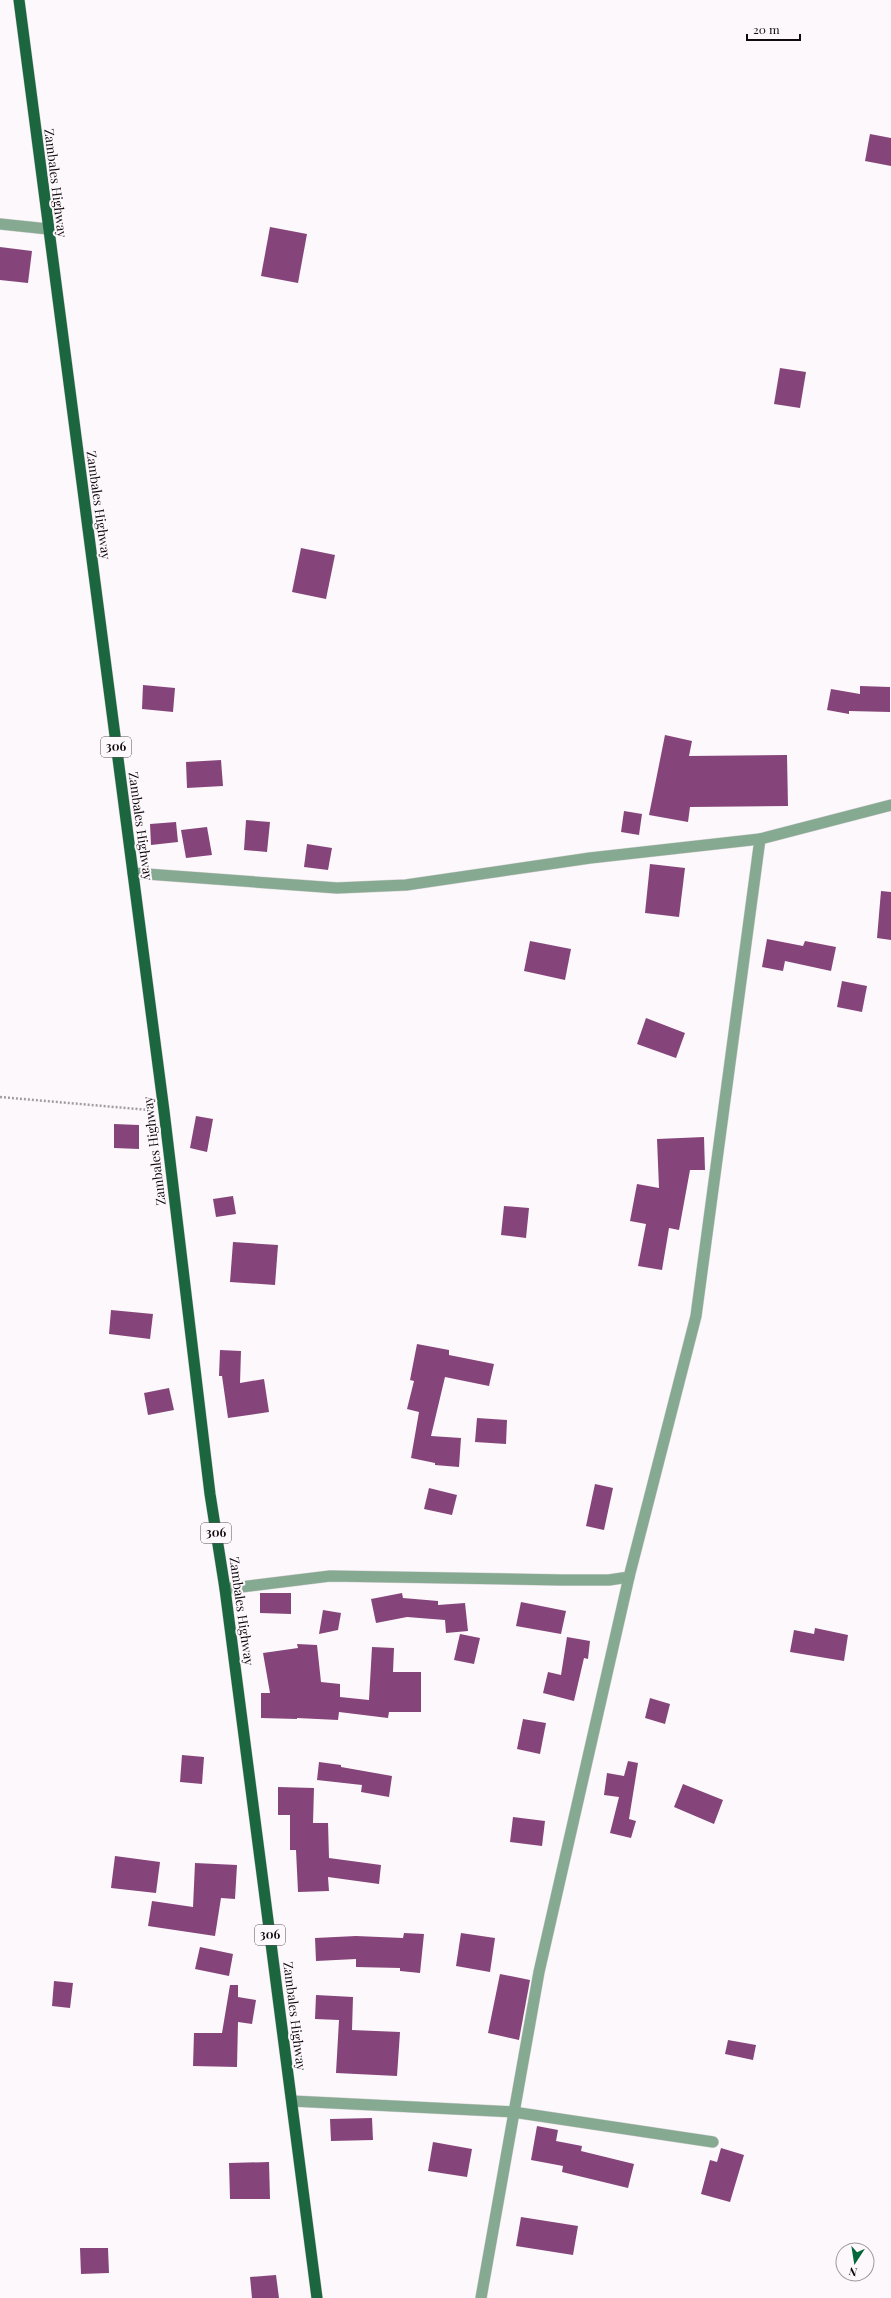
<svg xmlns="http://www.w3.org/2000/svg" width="891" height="2298" font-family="'Playfair Display',serif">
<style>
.building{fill:#86457a}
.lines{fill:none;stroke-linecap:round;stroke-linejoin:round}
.minor-casing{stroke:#d6d2d5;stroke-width:12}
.tertiary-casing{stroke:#d6d2d5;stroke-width:12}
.primary-casing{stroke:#d6d2d5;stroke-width:12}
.path{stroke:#a29da0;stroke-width:2.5;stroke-dasharray:2 2;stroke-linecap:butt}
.minor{stroke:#86a992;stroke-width:11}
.tertiary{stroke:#86a992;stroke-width:11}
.primary{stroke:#1b663f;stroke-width:11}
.labels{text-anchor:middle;stroke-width:4;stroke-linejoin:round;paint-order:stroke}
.shield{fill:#fcf8fb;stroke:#585156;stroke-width:1}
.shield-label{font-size:12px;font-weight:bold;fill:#110a0f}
.street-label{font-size:13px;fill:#110a0f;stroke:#fcf8fb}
</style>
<rect width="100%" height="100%" fill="#fcf8fb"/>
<g class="building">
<path d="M870,134L891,138V166L865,161Z"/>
<path d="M270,227L307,234L298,283L261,276Z"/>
<path d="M0,247L32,251L28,283L0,280Z"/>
<path d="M780,368L806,372L800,408L774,404Z"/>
<path d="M301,548L335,555L326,599L292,592Z"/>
<path d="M143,685L175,688L173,712L142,709Z"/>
<path d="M860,686L890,687V712L849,711V714L827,710L831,689L860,694Z"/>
<path d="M665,735L692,741L689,756L787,755L788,806L690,807L688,822L649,815Z"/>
<path d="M221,760L223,786L187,788L186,762Z"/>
<path d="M624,811L642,814L639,835L621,832Z"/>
<path d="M246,820L270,822L267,852L244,850Z"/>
<path d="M176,822L178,842L151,845L150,824Z"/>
<path d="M207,827L212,855L186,858L181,830Z"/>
<path d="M307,844L332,848L328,870L304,867Z"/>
<path d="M650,864L685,868L679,917L645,913Z"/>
<path d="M881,891L891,892V940L877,938Z"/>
<path d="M767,939L803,946L805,941L836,947L831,971L785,961L783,971L762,967Z"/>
<path d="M530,941L571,949L565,980L524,971Z"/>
<path d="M842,981L867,986L862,1012L837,1007Z"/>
<path d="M646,1018L685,1033L676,1058L637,1044Z"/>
<path d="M196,1116L213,1119L207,1152L190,1148Z"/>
<path d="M114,1124L139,1125V1149L114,1148Z"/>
<path d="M704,1137L705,1170H690L679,1230L669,1228L662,1270L638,1266L646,1224L630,1221L637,1184L659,1188L657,1139Z"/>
<path d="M233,1196L236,1214L216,1217L213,1199Z"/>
<path d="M504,1206L529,1208L526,1238L501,1235Z"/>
<path d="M233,1242L278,1245L275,1285L230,1282Z"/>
<path d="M111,1310L153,1314L150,1339L109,1334Z"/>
<path d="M417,1344L449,1350V1355L494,1364L489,1386L445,1377L431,1436L461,1438L459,1467L435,1465V1463L411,1458L419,1412L407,1409L414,1381L410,1380Z"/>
<path d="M220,1350L241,1351L240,1383L264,1379L269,1412L228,1418L222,1376H219Z"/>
<path d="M169,1388L174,1410L148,1415L144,1393Z"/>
<path d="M477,1418L507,1420L506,1444L475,1442Z"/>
<path d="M595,1484L613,1488L604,1530L586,1526Z"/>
<path d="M429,1488L457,1495L452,1515L424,1509Z"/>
<path d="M260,1593H291V1614L260,1613Z"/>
<path d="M402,1593L403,1598L438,1601V1605L465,1603L468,1631L446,1633L445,1620L407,1617L376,1623L371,1599Z"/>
<path d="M521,1602L566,1611L561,1634L516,1626Z"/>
<path d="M323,1610L341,1613L338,1630L319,1634Z"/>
<path d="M815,1628L848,1635L844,1661L790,1652L794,1630L814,1634Z"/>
<path d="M460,1634L480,1638L474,1664L454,1660Z"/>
<path d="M567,1637L590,1641L588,1659L584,1658L574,1701L543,1693L548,1672L561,1675Z"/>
<path d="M297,1644L317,1645L321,1682L340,1684V1697L369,1700L372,1647L394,1648L393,1672H421V1712H389L388,1718L339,1712L338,1720L297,1718V1719L261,1718V1693H270L263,1653L298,1648Z"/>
<path d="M650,1698L670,1704L665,1724L645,1718Z"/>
<path d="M523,1719L546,1723L540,1754L517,1749Z"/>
<path d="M182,1755L204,1757L202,1784L180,1782Z"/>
<path d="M628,1761L638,1763L629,1819L636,1821L631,1838L610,1833L619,1797L604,1795L607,1773L624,1776Z"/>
<path d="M319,1762L341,1765V1767L392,1776L389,1797L361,1792L362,1785L317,1780Z"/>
<path d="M683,1784L723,1800L714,1824L674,1807Z"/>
<path d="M278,1787L314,1788L313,1823H328L329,1858L381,1865L379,1884L328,1877L329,1891L298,1892L296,1850H290V1815H278Z"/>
<path d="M513,1817L545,1821L542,1846L510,1842Z"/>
<path d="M115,1856L160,1862L156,1893L111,1888Z"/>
<path d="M195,1863L237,1865L235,1899L221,1898L215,1936L148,1926L152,1901L193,1907Z"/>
<path d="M404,1933L424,1934L420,1973L400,1971V1968L356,1967V1959L316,1961L315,1938L356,1936L403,1938Z"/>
<path d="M461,1933L495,1938L490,1972L456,1966Z"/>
<path d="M200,1947L233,1954L229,1976L195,1969Z"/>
<path d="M500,1974L530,1980L519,2040L488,2033Z"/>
<path d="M54,1981L73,1983L70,2008L52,2006Z"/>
<path d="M230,1985H238V1997L256,2000L252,2024L238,2022L237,2067L193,2066L194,2033H222Z"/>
<path d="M316,1995L353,1997L352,2030L400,2032L397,2076L336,2073L339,2020L315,2019Z"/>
<path d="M728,2040L756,2045L753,2060L725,2054Z"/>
<path d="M372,2118L373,2140L331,2141L330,2119Z"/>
<path d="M537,2126L558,2130L556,2141L582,2146L581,2151L634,2164L628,2188L562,2172L563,2166L531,2160Z"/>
<path d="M433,2142L472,2149L467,2177L428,2171Z"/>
<path d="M721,2148L744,2155L730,2202L701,2194L710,2160L717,2162Z"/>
<path d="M269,2162L270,2199H230L229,2163Z"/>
<path d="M521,2217L578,2226L573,2255L516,2246Z"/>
<path d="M80,2248H108L109,2273L81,2274Z"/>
<path d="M276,2275L279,2298H252L250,2277Z"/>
</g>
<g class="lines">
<g class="minor-casing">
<g id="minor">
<path d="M0,224L48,229"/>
<path d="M225,1589L330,1576L562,1580H609L629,1577L696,1316L760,839"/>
<path d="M292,2101L513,2112L713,2142"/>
<path d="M481,2298L539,1972L629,1577"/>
</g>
</g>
<g class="tertiary-casing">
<path id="tertiary" d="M133,873L337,888L406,885L590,858L760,839L891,805"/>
</g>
<g class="primary-casing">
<path id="primary" d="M19,0L164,1111L210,1494L225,1589L317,2298"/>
</g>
<path class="path" d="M0,1097L149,1110"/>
<use href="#minor" class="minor"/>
<use href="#tertiary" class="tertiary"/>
<use href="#primary" class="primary"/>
</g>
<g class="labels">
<g class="shield">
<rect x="101" y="737" width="30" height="20" rx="3"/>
<rect x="201" y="1523" width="30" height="20" rx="3"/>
<rect x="255" y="1925" width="30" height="20" rx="3"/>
</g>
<g class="shield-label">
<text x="116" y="751">306</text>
<text x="216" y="1537">306</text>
<text x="270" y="1939">306</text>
</g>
<g class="street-label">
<text transform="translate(56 183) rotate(83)" y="5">Zambales Highway</text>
<text transform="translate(99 505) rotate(82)" y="5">Zambales Highway</text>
<text transform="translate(141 826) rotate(82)" y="5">Zambales Highway</text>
<text transform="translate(154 1151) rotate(-97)" y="5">Zambales Highway</text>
<text transform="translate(242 1611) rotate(82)" y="5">Zambales Highway</text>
<text transform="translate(295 2016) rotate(83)" y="5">Zambales Highway</text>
</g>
</g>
<g transform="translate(855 2262) rotate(192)"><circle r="19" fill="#fcf8fb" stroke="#9e999d"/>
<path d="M0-3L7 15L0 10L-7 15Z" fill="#02673b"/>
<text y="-6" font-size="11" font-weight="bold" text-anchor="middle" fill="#110a0f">N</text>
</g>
<path d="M747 34v6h53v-6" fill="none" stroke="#110a0f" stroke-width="2"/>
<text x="753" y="34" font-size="12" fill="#110a0f" stroke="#fcf8fb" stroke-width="3" paint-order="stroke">20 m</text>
</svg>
